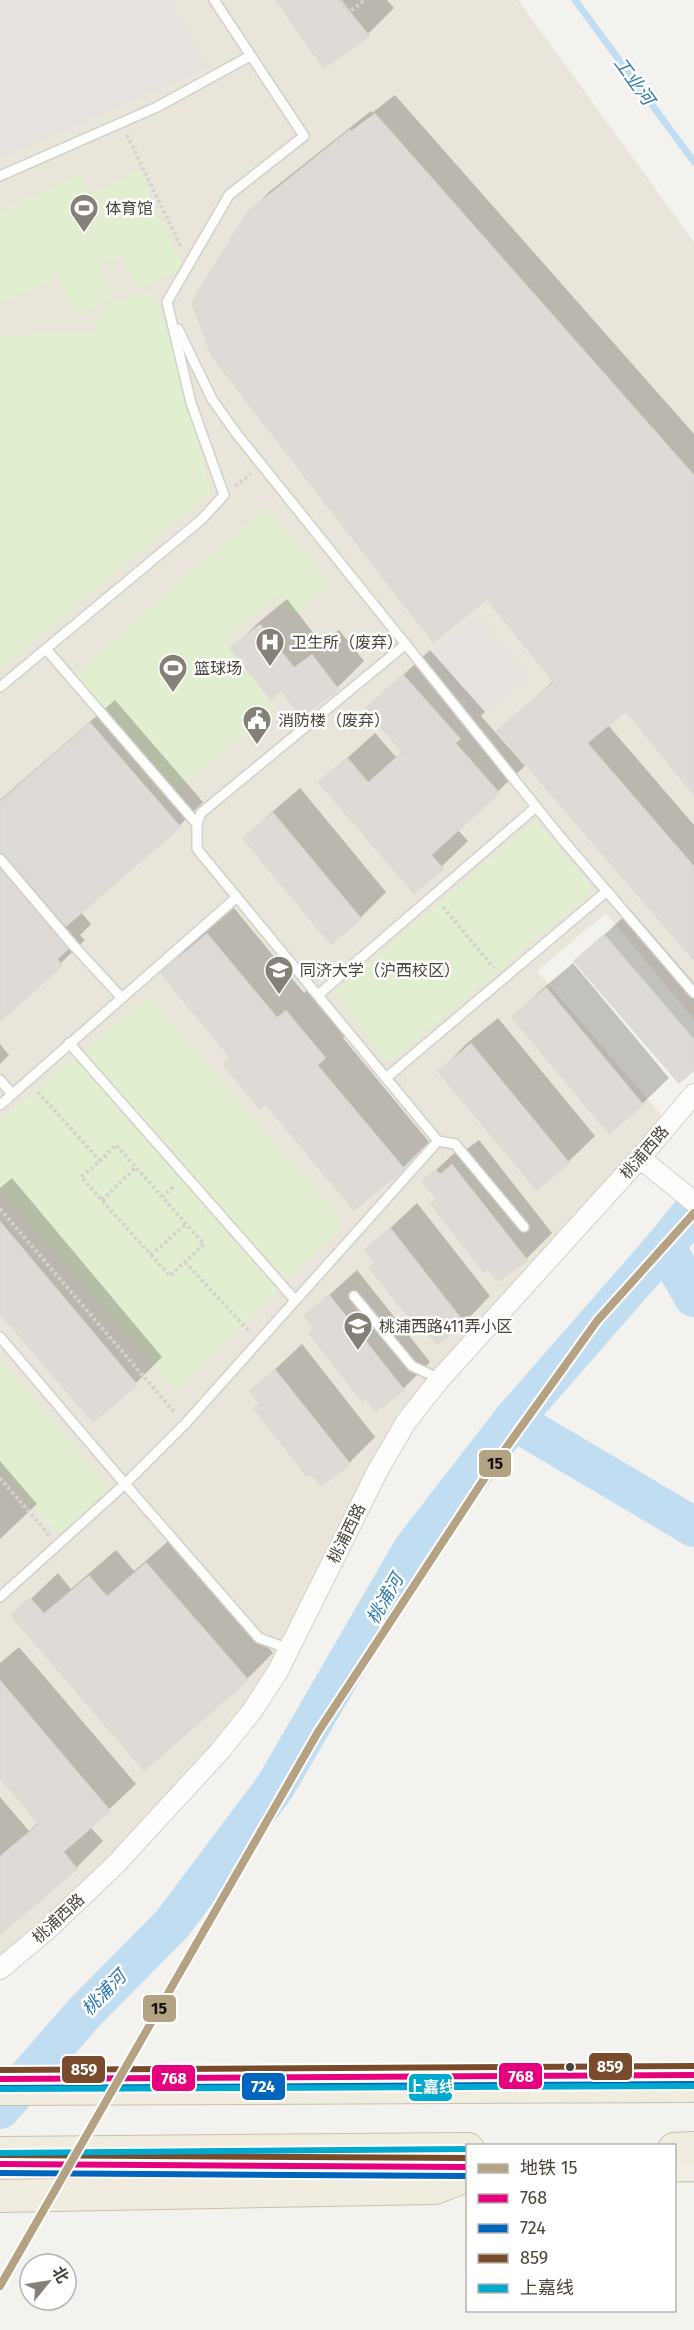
<svg xmlns="http://www.w3.org/2000/svg" width="694" height="2330" font-family="'Fira Sans','Noto Sans SC',sans-serif">
<style>
.education{fill:#eae5da}
.green{fill:#e1eecf}
.parking{fill:#e6e3df}
.shadow{fill:#0003}
.lines{fill:none;stroke-linecap:round;stroke-linejoin:round}
.stream{stroke:#c0ddf1;stroke-width:7}
.river{stroke:#c0ddf1;stroke-width:40}
.building{fill:#dedbd6;stroke:#dcd9d4;stroke-width:1.5}
.service-casing{stroke:#d2d0cb;stroke-width:12}
.minor-casing{stroke:#d2d0cb;stroke-width:22}
.primary-casing{stroke:#d6cebb;stroke-width:33}
.trunk-casing{stroke:#ccbfa9;stroke-width:34}
.path{stroke:#d3d2cc;stroke-width:4;stroke-dasharray:3 3;stroke-linecap:butt}
.service{stroke:#fdfdfc;stroke-width:9}
.minor{stroke:#fdfdfc;stroke-width:20}
.primary{stroke:#f2efe6;stroke-width:30}
.trunk{stroke:#f0ece0;stroke-width:32}
.bus-1-casing{stroke:#fff;stroke-width:10}
.bus-2-casing{stroke:#fff;stroke-width:10}
.bus-3-casing{stroke:#fff;stroke-width:10}
.bus-4-casing{stroke:#fff;stroke-width:10}
.bus-1{stroke:#e5007d;stroke-width:6}
.bus-2{stroke:#0065bd;stroke-width:6}
.bus-3{stroke:#7a4b2a;stroke-width:6}
.bus-4{stroke:#00a9ce;stroke-width:6}
.metro-1-casing{stroke:#fff;stroke-width:12}
.metro-1{stroke:#b5a282;stroke-width:8}
.bus-dot{fill:#4b4439;stroke:#fff;stroke-width:2}
.labels{text-anchor:middle;stroke-width:5;stroke-linejoin:round;paint-order:stroke}
.poi-label{font-size:16px;fill:#4b4439;stroke:#fff;text-anchor:start}
.street-label{font-size:16px;fill:#4b4439;stroke:#fff}
.water-label{font-size:18px;font-style:italic;fill:#2e7ab2;stroke:#fff}
.line-badge{stroke:#fff;stroke-width:2}
.badge-label{font-size:16px;text-anchor:middle;font-weight:bold;fill:#fff}
.pale-badge-label{font-size:16px;text-anchor:middle;font-weight:bold;fill:#111}
</style>
<rect width="100%" height="100%" fill="#f4f2ee"/>
<path class="education" d="M0,0H518L694,242V476L375,114L248,212L192,302L433,641L515,577L694,794V1019L606,913L537,971L663,1117L430,1375L389,1436L281,1646L234,1728L137,1838L0,1959Z"/>
<g class="green">
<path d="M138,171L184,268L137,290L121,256L98,266L114,299L77,316L58,277L0,304V212L79,174L89,194Z"/>
<path d="M154,294L168,328L211,491L0,670V337L94,331L103,307L121,298Z"/>
<path d="M266,508L330,584L294,615L277,596L223,640L275,708L168,796L71,678L196,567Z"/>
<path d="M535,820L594,890L388,1063L334,993Z"/>
<path d="M149,997L345,1225L176,1391L0,1190V1120Z"/>
<path d="M0,1360L110,1488L58,1535L0,1467Z"/>
</g>
<g class="parking">
<path d="M0,0H169L210,67L0,159Z"/>
<path d="M479,614L530,677L479,718L429,655Z"/>
</g>
<g class="shadow">
<path d="M277,0H387L394,8L368,34L325,65Z"/>
<path d="M395,95L694,434V792L626,709L607,724L694,825V960L499,731L554,680L249,213L269,192L371,111L372,113Z"/>
<path d="M287,599L321,643L339,630L364,661L337,688L303,715L281,688L232,648L259,622Z"/>
<path d="M430,650L485,712L481,716L525,766L457,829L468,841L441,867L321,782L375,733L396,757L404,750L367,709Z"/>
<path d="M115,700L203,802L179,826L80,911L91,924L80,935L85,940L23,999L0,1013V800Z"/>
<path d="M300,788L386,892L360,918L245,838L272,812Z"/>
<path d="M234,908L304,993L313,985L350,1031L343,1038L429,1142L403,1168L232,1057L163,973L189,946Z"/>
<path d="M631,910L694,983V1068L576,961Z"/>
<path d="M573,963L669,1078L642,1104L609,1131L514,1017L540,991Z"/>
<path d="M498,1018L595,1136L568,1162L537,1188L440,1071L466,1044Z"/>
<path d="M0,1044L9,1055L0,1064Z"/>
<path d="M479,1140L552,1233L526,1259L438,1199L424,1181L463,1145L467,1149Z"/>
<path d="M12,1178L162,1357L136,1383L93,1420L0,1310V1188Z"/>
<path d="M417,1203L490,1296L464,1323L427,1329L367,1250Z"/>
<path d="M357,1270L430,1362L403,1389L376,1409L306,1316Z"/>
<path d="M302,1344L375,1437L349,1463L261,1403L252,1391Z"/>
<path d="M0,1461L37,1504L0,1539Z"/>
<path d="M173,1537L273,1653L247,1679L13,1616L58,1573L71,1589L116,1550L134,1571Z"/>
<path d="M19,1647L136,1784L90,1827L103,1841L76,1868L0,1932V1797L29,1831L39,1822L0,1775V1663Z"/>
</g>
<g class="lines">
<path class="stream" d="M575,0L694,162"/>
<g class="river">
<path d="M665,1246L694,1297"/>
<path d="M513,1420L694,1527"/>
<path d="M0,2109L85,2012L172,1924L275,1787L413,1549L513,1420L665,1246L694,1210"/>
</g>
</g>
<g class="building">
<path d="M276,0H340L369,36L324,68Z"/>
<path d="M375,114L694,476V794L626,711L587,743L694,867V960L497,731L554,682L487,599L433,642L211,355L192,302L248,212L350,130L352,131Z"/>
<path d="M260,625L294,668L312,655L338,689L302,717L281,690L271,699L230,648Z"/>
<path d="M403,675L460,739L455,743L499,793L431,855L443,869L414,893L319,782L347,758L368,783L403,752L365,709Z"/>
<path d="M90,723L180,827L66,926L5,855L0,852V802Z"/>
<path d="M273,813L361,919L331,944L243,838Z"/>
<path d="M0,869L68,949L57,959L62,966L0,1021Z"/>
<path d="M207,934L277,1018L286,1011L325,1058L317,1065L404,1169L354,1210L266,1104L260,1109L224,1065L230,1057L161,973Z"/>
<path d="M604,935L694,1040V1070L679,1083L574,961Z"/>
<path d="M546,988L643,1105L609,1133L512,1017Z"/>
<path d="M471,1044L569,1163L537,1190L438,1071Z"/>
<path d="M452,1165L527,1260L498,1281L488,1268L484,1272L431,1204L437,1199L422,1181L436,1170L440,1175Z"/>
<path d="M0,1222L137,1385L93,1422L0,1313Z"/>
<path d="M390,1228L465,1324L437,1344L426,1331L423,1335L369,1267L375,1262L365,1250Z"/>
<path d="M329,1295L404,1390L376,1411L366,1398L362,1401L309,1333L315,1329L304,1316Z"/>
<path d="M275,1370L350,1464L321,1486L311,1473L307,1476L254,1408L260,1404L250,1391Z"/>
<path d="M146,1563L248,1680L144,1770L11,1615L30,1598L44,1614L89,1576L107,1597Z"/>
<path d="M0,1681L110,1811L63,1852L77,1869L0,1934V1857L39,1824L0,1777Z"/>
</g>
<g class="lines">
<g class="service-casing">
<g id="service">
<path d="M0,176L157,107L250,56"/>
<path d="M178,329L212,399L236,433L562,839L694,993"/>
<path d="M46,649L197,824V849L438,1141L455,1144L524,1227"/>
<path d="M0,687L202,519L224,495L191,403L167,302L229,195L304,136L214,0"/>
<path d="M197,824L201,813L406,644"/>
<path d="M0,859L73,945L121,997"/>
<path d="M318,995L536,807"/>
<path d="M69,1043L295,1300"/>
<path d="M386,1078L607,891"/>
<path d="M0,1080L12,1094"/>
<path d="M0,1105L237,897"/>
<path d="M354,1296L412,1366L440,1379"/>
<path d="M0,1337L125,1484L0,1597"/>
<path d="M281,1646L259,1638L125,1484L185,1424L438,1141"/>
</g>
</g>
<g class="minor-casing">
<g id="minor">
<path d="M640,1158L694,1202"/>
<path d="M0,1969L49,1928L116,1864L220,1751L252,1711L278,1671L377,1472L406,1422L440,1379L640,1158L694,1094"/>
</g>
</g>
<g class="primary-casing">
<g id="primary">
<path d="M285,2166L468,2167"/>
<path d="M674,2166H694"/>
</g>
</g>
<g class="trunk-casing">
<g id="trunk">
<path d="M0,2089L694,2086"/>
<path d="M674,2149L694,2148"/>
<path d="M0,2153L468,2149"/>
<path d="M0,2196L435,2188L468,2175"/>
</g>
</g>
<g class="path">
<path d="M340,0L349,12L365,0"/>
<path d="M127,135L181,247"/>
<path d="M235,486L251,474"/>
<path d="M443,907L494,968"/>
<path d="M38,1092L100,1161L81,1177L170,1276L204,1244L116,1145L100,1161"/>
<path d="M162,1197L175,1185"/>
<path d="M102,1200L136,1167"/>
<path d="M0,1209L175,1413"/>
<path d="M151,1255L186,1224"/>
<path d="M185,1262L250,1332"/>
<path d="M0,1478L49,1535"/>
</g>
<use href="#service" class="service"/>
<use href="#minor" class="minor"/>
<use href="#primary" class="primary"/>
<use href="#trunk" class="trunk"/>
<g class="bus-1-casing">
<g id="bus-1">
<path d="M0,2079L694,2075"/>
<path d="M0,2164L468,2167"/>
</g>
</g>
<g class="bus-2-casing">
<g id="bus-2">
<path d="M0,2088L694,2084"/>
<path d="M0,2173L468,2176"/>
</g>
</g>
<g class="bus-3-casing">
<g id="bus-3">
<path d="M0,2070L694,2066"/>
<path d="M0,2155L468,2158"/>
</g>
</g>
<g class="bus-4-casing">
<g id="bus-4">
<path d="M0,2089L694,2086"/>
<path d="M0,2153L468,2149"/>
</g>
</g>
<use href="#bus-1" class="bus-1"/>
<use href="#bus-2" class="bus-2"/>
<use href="#bus-3" class="bus-3"/>
<use href="#bus-4" class="bus-4"/>
<g class="metro-1-casing">
<path id="metro-1" d="M0,2286L318,1732L488,1473L597,1321L694,1213"/>
</g>
<use href="#metro-1" class="metro-1"/>
</g>
<defs>
<g id="stadium-pin" transform="scale(1.5)"><path d="M0 17L-7.5 6A9.5 9.5 0 1 1 7.5 6Z" fill="#868178" stroke="#fff"/><path d="M0-5a6.5 5 0 1 0 0 10a6.5 5 0 1 0 0-10ZM-3.5-1.8h7v3.6h-7Z" fill="#fff"/></g>
<g id="hospital-pin" transform="scale(1.5)"><path d="M0 17L-7.5 6A9.5 9.5 0 1 1 7.5 6Z" fill="#868178" stroke="#fff"/><path d="M-5-5h3v3.5h4V-5h3V5h-3V1.5h-4V5h-3Z" fill="#fff"/></g>
<g id="civic-pin" transform="scale(1.5)"><path d="M0 17L-7.5 6A9.5 9.5 0 1 1 7.5 6Z" fill="#868178" stroke="#fff"/><path d="M-.6-6.5H3V-4.5H.6V-3L4-1V1h2V6H-6V1h2V-1L-.6-3ZM-1.2 2.5V6h2.4V2.5Z" fill="#fff"/></g>
<g id="university-pin" transform="scale(1.5)"><path d="M0 17L-7.5 6A9.5 9.5 0 1 1 7.5 6Z" fill="#868178" stroke="#fff"/><path d="M0-5L7-2L0 1L-7-2ZM-4 1L0 2.5L4 1V4Q0 6-4 4Z" fill="#fff"/></g>
</defs>
<g fill-rule="evenodd">
<use href="#stadium-pin" x="84" y="208"/>
<use href="#hospital-pin" x="270" y="642"/>
<use href="#stadium-pin" x="173" y="668"/>
<use href="#civic-pin" x="257" y="720"/>
<use href="#university-pin" x="279" y="970"/>
<use href="#university-pin" x="358" y="1326"/>
</g>
<circle class="bus-dot" cx="570" cy="2067" r="5"/>
<g class="labels">
<g class="poi-label">
<text x="105" y="214">体育馆</text>
<text x="291" y="648">卫生所（废弃）</text>
<text x="194" y="674">篮球场</text>
<text x="278" y="726">消防楼（废弃）</text>
<text x="300" y="976">同济大学（沪西校区）</text>
<text x="379" y="1332">桃浦西路411弄小区</text>
</g>
<g class="street-label">
<text transform="translate(644 1152) rotate(-49)" y="6">桃浦西路</text>
<text transform="translate(346 1533) rotate(-64)" y="6">桃浦西路</text>
<text transform="translate(58 1918) rotate(-43)" y="6">桃浦西路</text>
</g>
<g class="water-label">
<text transform="translate(634 81) rotate(54)" y="6">工业河</text>
<text transform="translate(385 1599) rotate(-60)" y="6">桃浦河</text>
<text transform="translate(104 1993) rotate(-46)" y="6">桃浦河</text>
</g>
</g>
<g class="line-badge">
<rect x="478" y="1449" width="34" height="29" rx="6" fill="#b5a282"/>
<rect x="142" y="1994" width="35" height="29" rx="6" fill="#b5a282"/>
<rect x="588" y="2052" width="45" height="29" rx="6" fill="#7a4b2a"/>
<rect x="61" y="2055" width="45" height="29" rx="6" fill="#7a4b2a"/>
<rect x="498" y="2062" width="45" height="28" rx="6" fill="#e5007d"/>
<rect x="151" y="2064" width="45" height="28" rx="6" fill="#e5007d"/>
<rect x="241" y="2072" width="45" height="29" rx="6" fill="#0065bd"/>
<rect x="408" y="2073" width="45" height="29" rx="6" fill="#00a9ce"/>
</g>
<g class="badge-label">
<text x="610" y="2072">859</text>
<text x="84" y="2075">859</text>
<text x="521" y="2082">768</text>
<text x="174" y="2084">768</text>
<text x="263" y="2092">724</text>
<text x="431" y="2093">上嘉线</text>
</g>
<g class="pale-badge-label">
<text x="495" y="1469">15</text>
<text x="159" y="2014">15</text>
</g>
<rect x="466" y="2144" width="210" height="168" fill="#ffffff" stroke="#b7b4b0" stroke-width="1.5"/>
<rect x="478" y="2164" width="30" height="9" fill="#b5a282" stroke="#b7b4b0" stroke-width="1.5"/>
<text x="520" y="2174" font-size="18" fill="#4b4439">地铁 15</text>
<rect x="478" y="2194" width="30" height="9" fill="#e5007d" stroke="#b7b4b0" stroke-width="1.5"/>
<text x="520" y="2204" font-size="18" fill="#4b4439">768</text>
<rect x="478" y="2224" width="30" height="9" fill="#0065bd" stroke="#b7b4b0" stroke-width="1.5"/>
<text x="520" y="2234" font-size="18" fill="#4b4439">724</text>
<rect x="478" y="2254" width="30" height="9" fill="#7a4b2a" stroke="#b7b4b0" stroke-width="1.5"/>
<text x="520" y="2264" font-size="18" fill="#4b4439">859</text>
<rect x="478" y="2284" width="30" height="9" fill="#00a9ce" stroke="#b7b4b0" stroke-width="1.5"/>
<text x="520" y="2294" font-size="18" fill="#4b4439">上嘉线</text>
<g transform="translate(48 2282) rotate(60)"><circle r="28" fill="#ffffff" stroke="#b7b4b0" stroke-width="1.5"/>
<path d="M0-4.5L10 22L0 15L-10 22Z" fill="#868178"/>
<text y="-9" font-size="16" font-weight="bold" text-anchor="middle" fill="#4b4439">北</text>
</g>
</svg>
